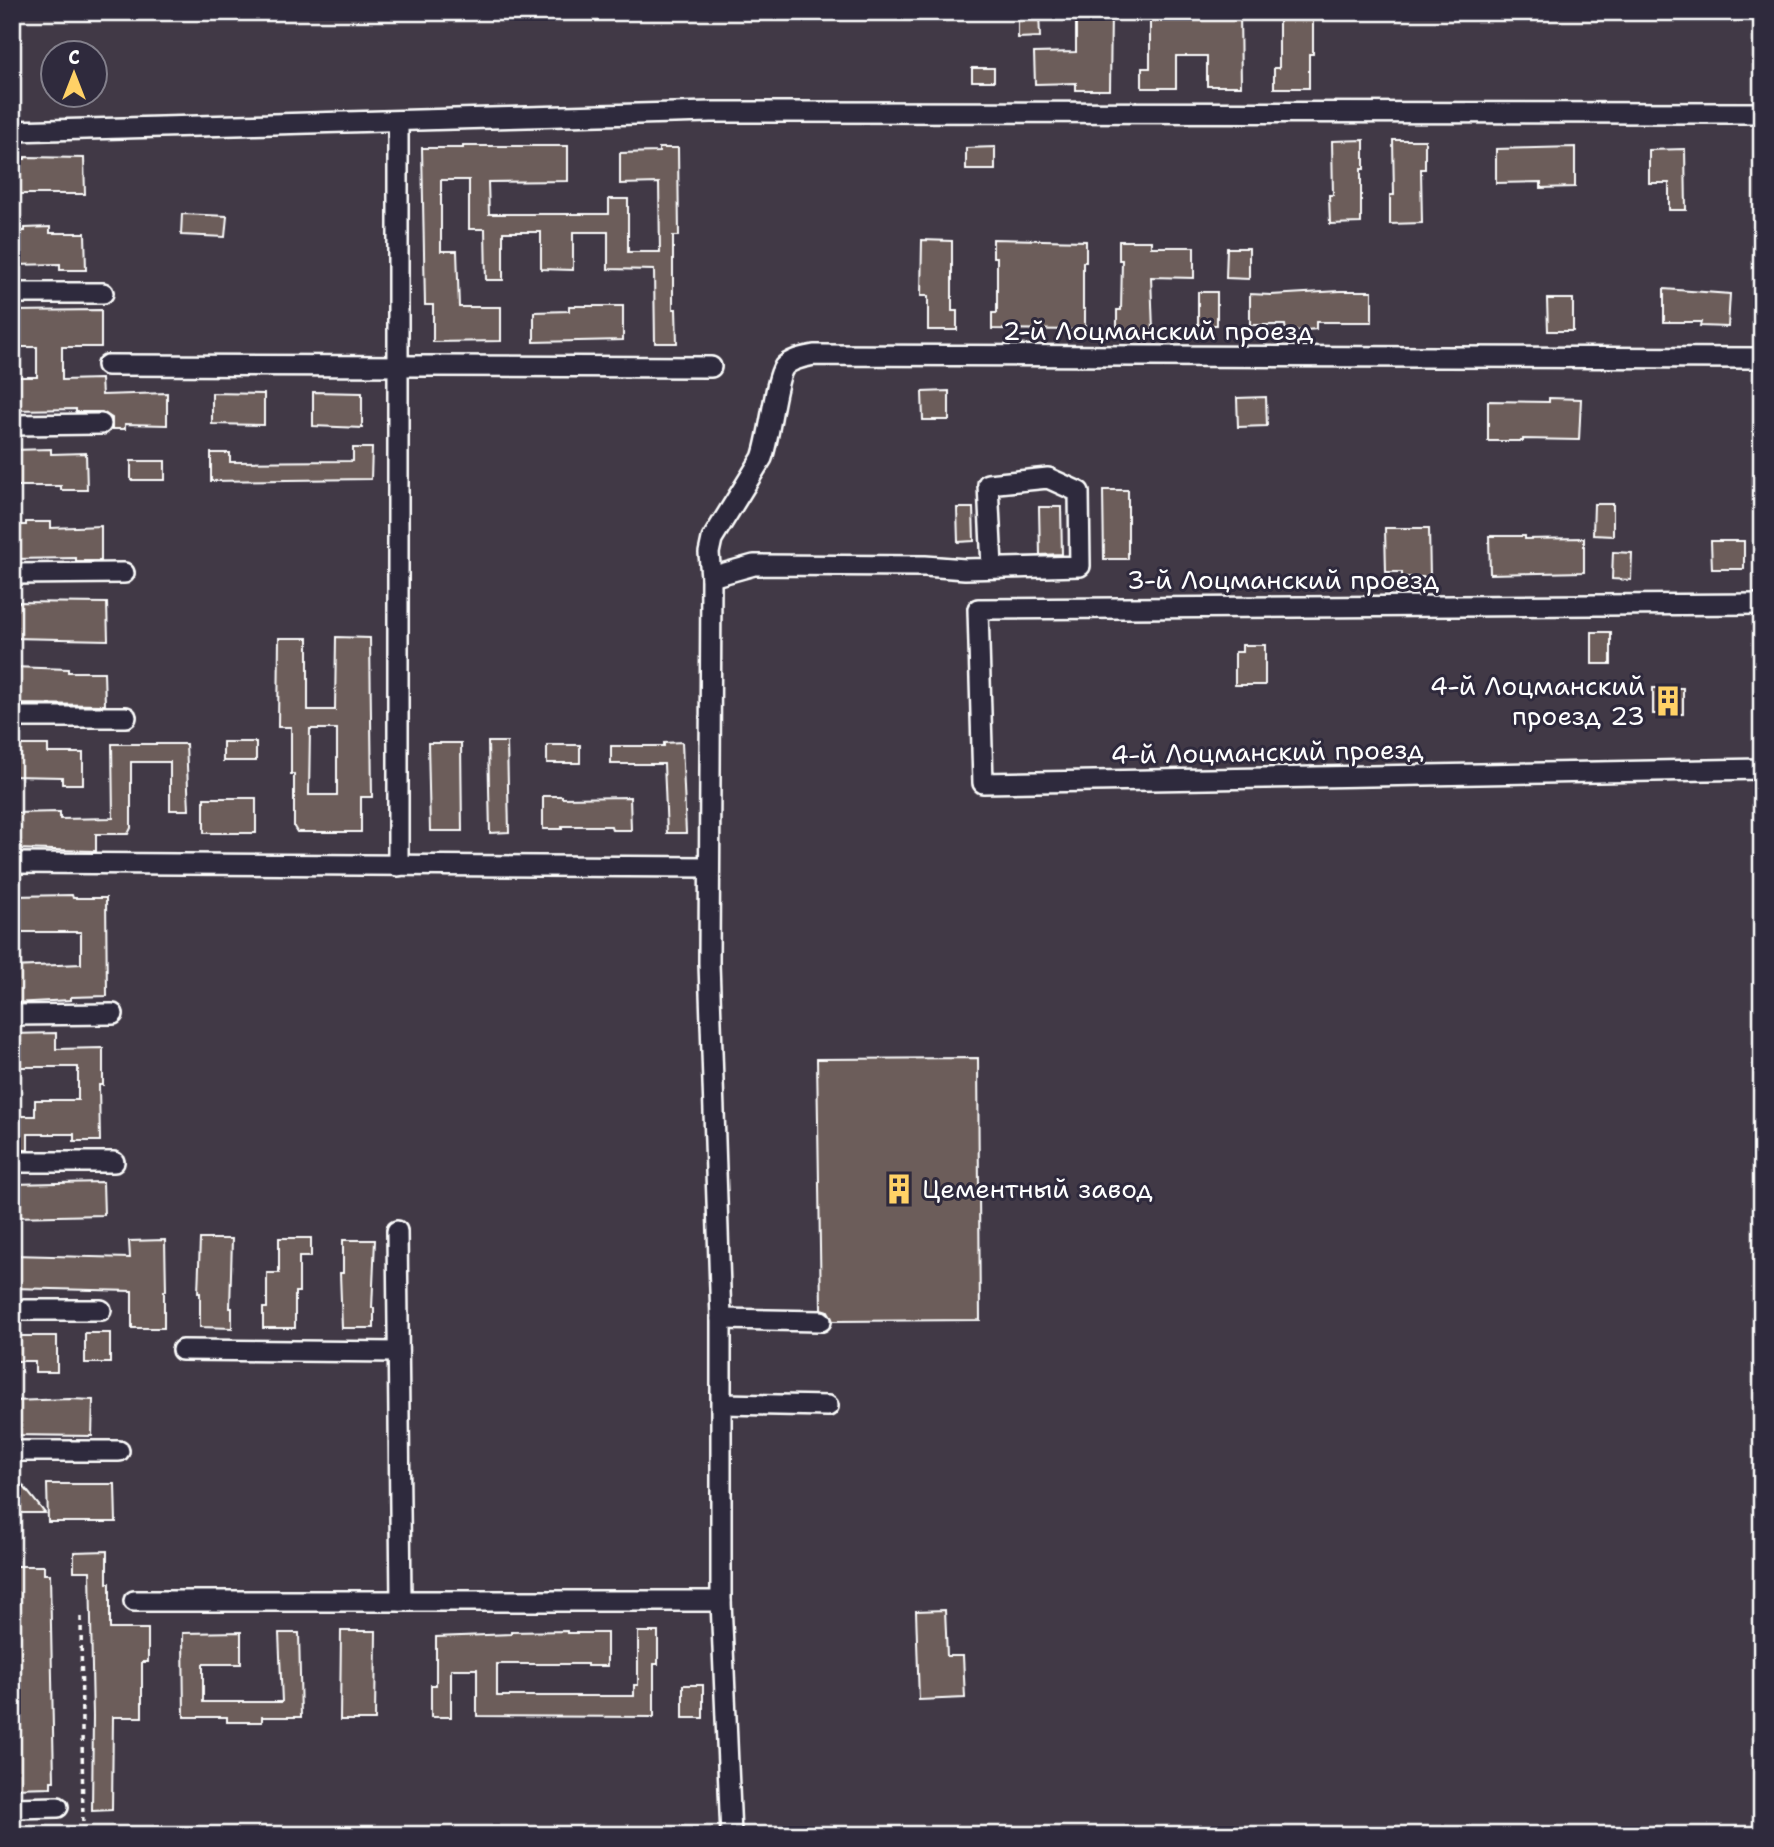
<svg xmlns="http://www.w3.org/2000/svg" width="1774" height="1847" font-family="'Shantell Sans',sans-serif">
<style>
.building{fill:#6c5d5a;stroke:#fff;stroke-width:2;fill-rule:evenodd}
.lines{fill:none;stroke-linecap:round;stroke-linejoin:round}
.minor-casing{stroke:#fff;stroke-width:24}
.path{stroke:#fff;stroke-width:3.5;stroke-dasharray:5 5;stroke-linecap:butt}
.minor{stroke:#2f2a3d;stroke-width:19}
.labels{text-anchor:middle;stroke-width:6;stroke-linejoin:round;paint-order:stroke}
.street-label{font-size:26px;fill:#fff;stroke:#2f2a3d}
.poi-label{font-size:26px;fill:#fff;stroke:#2f2a3d;text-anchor:end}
</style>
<rect width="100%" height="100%" fill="#413946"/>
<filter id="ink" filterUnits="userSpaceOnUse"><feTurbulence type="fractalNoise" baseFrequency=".0143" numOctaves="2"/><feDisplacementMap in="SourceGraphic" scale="14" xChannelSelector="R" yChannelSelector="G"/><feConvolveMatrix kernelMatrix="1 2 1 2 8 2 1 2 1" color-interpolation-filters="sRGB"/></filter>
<g filter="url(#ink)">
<g class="building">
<path d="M1018,12H1039L1040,37L1018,38Z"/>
<path d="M1076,12H1111L1110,90H1076V83L1035,84L1034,53L1076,52Z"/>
<path d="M1150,12H1240L1241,86H1207V56H1176V88H1142V68H1150Z"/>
<path d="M1279,12H1313V54H1309V88H1274V68H1279Z"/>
<rect x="972" y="68" width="22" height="13"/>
<path d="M1364,140V169H1361V223L1330,224L1329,195H1333L1332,141Z"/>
<path d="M1393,140H1425V169H1421L1422,223L1390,224V195H1394Z"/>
<path d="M463,146H568V181L488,182L489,214H609V199H628V252H660L659,183L620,184V153L659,152V148H678L679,236H673V309H676L677,343H655L654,270L608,269V232H573V270L541,269V232H503V280H486L485,229H469V180H441V251H457L459,307H501V341L433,342V305H425L422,148H463Z"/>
<path d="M995,147V170H966V148Z"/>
<path d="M1575,147V187L1541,188V182L1496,183V149Z"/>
<path d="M1685,149L1686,210H1669V183H1649V150Z"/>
<path d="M25,157L84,158L85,194H12V159H25Z"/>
<path d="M182,214L227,216L225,237L181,235Z"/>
<path d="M50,227V233H85L86,270H60V264L12,265V231H25V228Z"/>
<path d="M993,239L1086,241V262H1083V309H1085V330L992,329V313H997V257H993Z"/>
<path d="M922,240L952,241V311H957V330H928V296H921Z"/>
<path d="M1119,241H1151V247H1194V278L1151,277L1153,330H1117V310H1121L1122,260H1119Z"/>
<path d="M1227,248H1249V279L1226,278Z"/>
<path d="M1664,289L1730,294L1728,327L1700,326L1701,322H1664Z"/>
<path d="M1340,291H1372V322H1316V329L1286,332L1285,325H1250V294L1271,295Z"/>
<rect x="1198" y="292" width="19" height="33"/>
<path d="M1547,299H1573V331H1548Z"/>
<path d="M569,306H623V340L534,342V312L569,311Z"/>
<path d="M101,310V347H62V380L101,379L102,395L167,393V425L125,424V429H112V418L102,412H76V409L12,410V377H37V347H12V311Z"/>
<path d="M949,391V420H923L922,392Z"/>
<path d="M313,392L362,393V428L313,426Z"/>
<path d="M212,393L264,394V425L212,424Z"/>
<path d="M1266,397L1267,426L1238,427L1237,398Z"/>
<path d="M1549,398L1581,399L1579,440L1523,439V441H1488V401L1549,402Z"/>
<path d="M353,448H372L371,479L211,481V453H230V462L353,461Z"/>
<path d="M51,449V454L86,453L87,490H61V486H12V450Z"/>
<rect x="131" y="461" width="34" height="19"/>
<path d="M1103,490H1128V559H1104Z"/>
<path d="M1594,504H1613V536L1593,535Z"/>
<path d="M1039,507H1061L1062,554L1040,555Z"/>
<path d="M957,508H973L974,541L958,542Z"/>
<path d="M26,522H51V528L101,526V561H76V558L12,559V525H26Z"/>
<path d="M1385,528H1429L1430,577H1402V572H1386Z"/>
<path d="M1489,536H1525V539L1584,538V572L1490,574Z"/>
<path d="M1711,541H1744V569H1712Z"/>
<path d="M1613,552L1632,553L1631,580L1612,579Z"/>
<path d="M12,602L107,603L108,640L12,638Z"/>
<rect x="1592" y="632" width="19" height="32"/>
<path d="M336,637L370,638L372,797H361V832H297L294,827V774H291V727H278L279,638H308V710H335ZM310,729H337V795H309Z"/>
<path d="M1242,645H1265V685H1235V652H1242Z"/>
<path d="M12,667L68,669V672H104L105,705L12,704Z"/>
<rect x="1653" y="688" width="30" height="26"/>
<rect x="223" y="742" width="33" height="19"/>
<path d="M488,742H507L509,832L490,833Z"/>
<path d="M682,742L686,833H667L664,764H611V746H664V743Z"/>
<path d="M428,743H461L462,831H430Z"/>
<path d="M112,744H186L189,810H170V762H131V828L128,834H96V851L12,849V813L60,812V819L113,818Z"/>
<path d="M12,745H48V753H83V784H62V777L12,776Z"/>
<rect x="547" y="745" width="33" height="18"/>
<path d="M543,796H562V798L630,797L631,830H612L611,826H562V829H543Z"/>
<rect x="204" y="798" width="52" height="35"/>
<path d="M72,895L73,898H106L107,996L71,997V1000L12,1003V967L81,964V932H12V896Z"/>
<path d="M56,1033V1049L103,1048V1085H99L100,1141H74V1134H28V1150H12V1116H35V1100H78V1067H12V1034Z"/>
<path d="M978,1058L980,1320L833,1321L828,1311L821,1309L817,1059Z"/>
<path d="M103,1182L104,1215L12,1217V1184Z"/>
<path d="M279,1238H311V1257H299V1292H295V1328H263V1308H267V1273H279Z"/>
<path d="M200,1239H232L230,1308H232V1328L200,1327V1293H198Z"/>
<path d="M165,1240L166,1291H164V1328H132V1291L12,1288L13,1255L130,1258L129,1241Z"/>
<path d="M343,1240H375L372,1308H374V1328H342L340,1273H343Z"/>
<rect x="85" y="1333" width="25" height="30"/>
<path d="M12,1336H57V1372H35V1361H12Z"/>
<path d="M70,1399L93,1400L92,1436L12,1435V1401Z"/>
<path d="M12,1472L45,1513H12Z"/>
<path d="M47,1484H115L116,1522H48Z"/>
<path d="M107,1551V1583H110V1629H148V1662H142V1717H113L112,1810L92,1811L93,1716L90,1571H74V1552Z"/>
<path d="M12,1566H44V1574H50L54,1781H51V1787L12,1788Z"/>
<path d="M945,1610L947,1656H963L965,1698L919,1700L916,1611Z"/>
<path d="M341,1631H376L375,1720H340Z"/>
<path d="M567,1631V1633H607V1666H587V1664H497V1696H634V1685H638V1632H658V1664H654V1717L477,1716V1669H451V1717H431V1685H436V1637L511,1634V1632Z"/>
<path d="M241,1632V1664H203V1702H282L279,1633H299L301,1717H262V1722H227V1717H184L183,1633Z"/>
<rect x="683" y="1685" width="20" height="33"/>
</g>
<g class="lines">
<g class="minor-casing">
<g id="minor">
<path d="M398,121V866"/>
<path d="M12,131L711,112L1762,113"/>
<path d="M12,293H103"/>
<path d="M107,365L711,367"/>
<path d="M12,425L101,424"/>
<path d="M12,574L124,573"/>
<path d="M711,577L754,565L925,566L965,569L1080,566L1079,492L1048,478L988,484L992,567"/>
<path d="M1762,604L978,609L983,783L1762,769"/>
<path d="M12,717H126"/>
<path d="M12,863L709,867"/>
<path d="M12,1015L113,1014"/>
<path d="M12,1162H114"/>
<path d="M397,1231L401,1601"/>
<path d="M12,1310H101"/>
<path d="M721,1319L821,1321"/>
<path d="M182,1350L398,1352"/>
<path d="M722,1404L828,1406"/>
<path d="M12,1451H119"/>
<path d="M134,1601H721"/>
<path d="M12,1808L58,1807"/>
<path d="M731,1835L721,1601V1319L709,963L711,577L709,553L712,539L762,458C770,437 775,379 784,367C791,359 804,357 814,355L1762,358"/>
</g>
</g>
<path class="path" d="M81,1617L83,1835"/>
<use href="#minor" class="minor"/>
</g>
</g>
<defs>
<g id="building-bare" transform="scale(2.415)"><path d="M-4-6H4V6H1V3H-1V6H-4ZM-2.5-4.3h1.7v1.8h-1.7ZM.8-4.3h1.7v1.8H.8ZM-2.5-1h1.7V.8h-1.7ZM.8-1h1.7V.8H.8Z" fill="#ffd166" stroke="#2f2a3d" stroke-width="2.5" paint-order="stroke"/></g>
</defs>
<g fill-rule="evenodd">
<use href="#building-bare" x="1668" y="701"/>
<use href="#building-bare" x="899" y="1189"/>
</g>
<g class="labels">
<g class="street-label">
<text x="1158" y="340">2-й Лоцманский проезд</text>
<text x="1283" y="589">3-й Лоцманский проезд</text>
<text transform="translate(1267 752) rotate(-1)" y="9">4-й Лоцманский проезд</text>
</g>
<g class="poi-label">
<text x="1645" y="695">4-й Лоцманский<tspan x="1645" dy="30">проезд 23</tspan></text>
<text x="922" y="1198" text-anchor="start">Цементный завод</text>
</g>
</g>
<rect width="1774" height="1847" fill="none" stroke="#2f2a3d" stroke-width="42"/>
<rect x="21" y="21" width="1732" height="1805" fill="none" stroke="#fff" stroke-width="2.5" filter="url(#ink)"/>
<g transform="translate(74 74)"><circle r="33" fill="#2f2a3d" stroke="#827f8b" stroke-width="2"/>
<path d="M0-5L12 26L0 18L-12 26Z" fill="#ffd166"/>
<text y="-10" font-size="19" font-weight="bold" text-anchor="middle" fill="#ffffff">С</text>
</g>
</svg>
